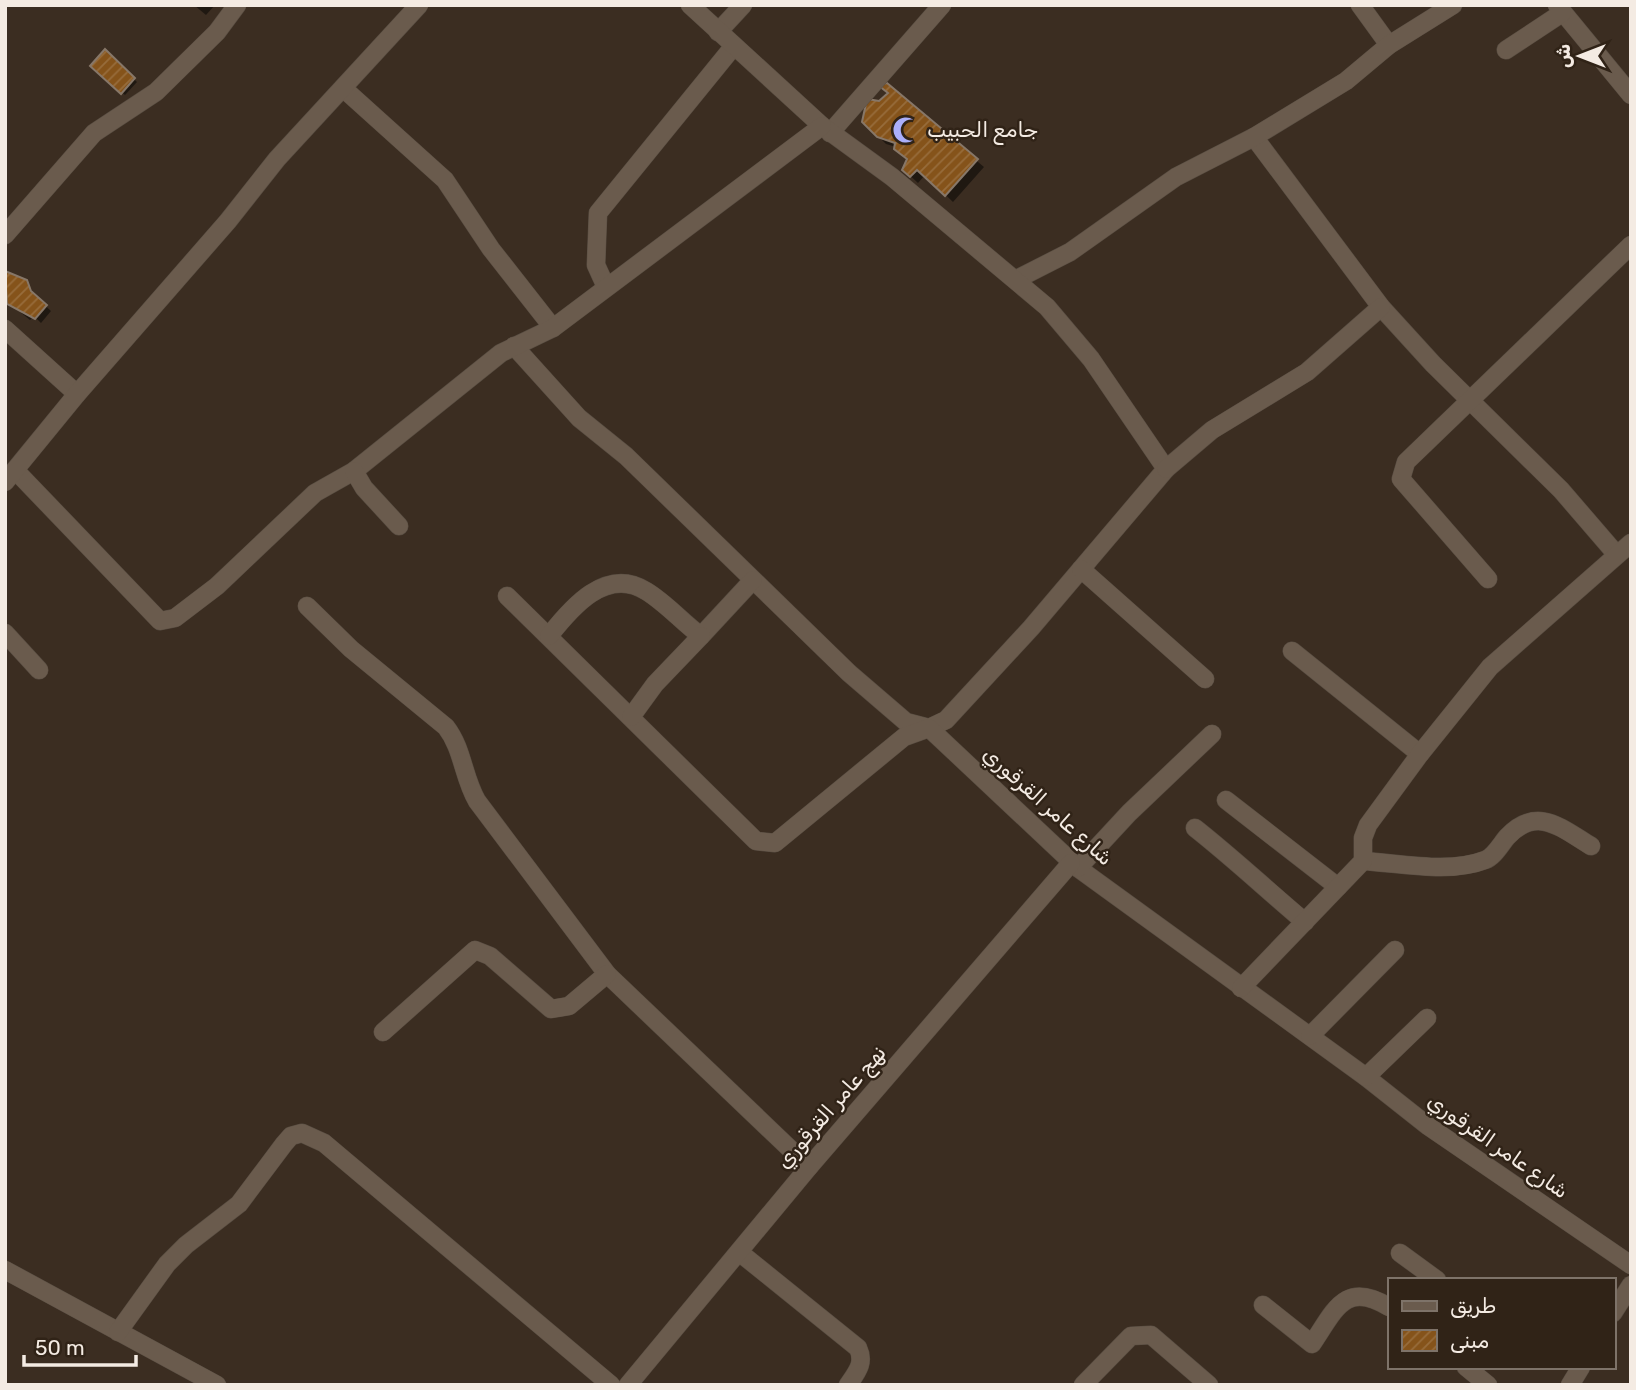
<svg xmlns="http://www.w3.org/2000/svg" width="1636" height="1390" font-family="Rubik,Cairo,sans-serif">
<style>
.shadow{fill:#0007}
.building{fill:url(#building-hatch);stroke:#877768;stroke-width:2}
.lines{fill:none;stroke-linecap:round;stroke-linejoin:round}
.minor-casing{stroke:#584d42;stroke-width:19}
.minor{stroke:#6a5b4d;stroke-width:18}
.labels{text-anchor:middle;stroke-width:5;stroke-linejoin:round;paint-order:stroke}
.poi-label{font-size:21px;fill:#f4ebe3;stroke:#302317;text-anchor:start}
.street-label{font-size:21px;fill:#f4ebe3;stroke:#302317}
</style>
<defs>
<pattern id="building-hatch" width="6" height="6" patternUnits="userSpaceOnUse" patternTransform="scale(1.75)"><rect width="6" height="6" fill="#85531a"/><path d="M-1 1l2-2M0 6l6-6M5 7l2-2" fill="none" stroke="#976c3b"/></pattern>
</defs>
<rect width="100%" height="100%" fill="#3b2d21"/>
<g class="shadow">
<path d="M194,5H215L206,15Z"/>
<path d="M105,52L137,82L125,95L92,66Z"/>
<path d="M886,85L984,167L953,202L925,175L918,183L904,170L908,159L896,147L886,144L864,122L890,94Z"/>
<path d="M5,274L26,282L36,297L51,311L41,323L34,316L30,320L9,303L5,298Z"/>
</g>
<g class="building">
<path d="M105,49L135,78L121,94L90,66Z"/>
<path d="M887,83L978,159L945,196L917,170L910,177L902,170L907,159L894,149L895,143L877,137L862,122L867,99L879,101L888,93L878,85Z"/>
<path d="M5,271L27,280L31,291L47,305L35,319L7,304Z"/>
</g>
<g class="lines">
<g class="minor-casing">
<g id="minor">
<path d="M1360,5L1389,45"/>
<path d="M1557,5L1631,95"/>
<path d="M718,32L743,5"/>
<path d="M1506,50L1562,13"/>
<path d="M344,89L445,180L491,249L553,328"/>
<path d="M830,133L942,5"/>
<path d="M1254,137L1381,307L1433,364L1561,490L1617,555"/>
<path d="M5,235L94,133L156,92L217,32L237,5"/>
<path d="M1017,279L1070,252L1176,177L1254,137L1346,81L1389,45L1453,5"/>
<path d="M606,287L596,265L598,213L733,47"/>
<path d="M5,329L77,394"/>
<path d="M514,346L579,418L626,456L849,673L906,722L929,728L946,720L1031,628L1166,469L1091,359L1047,307L892,177L822,126L690,5"/>
<path d="M1166,469L1212,430L1307,372L1381,307"/>
<path d="M15,470L160,621L175,618L217,586L315,493L354,471L501,353L553,328L822,126"/>
<path d="M354,471L364,488L399,526"/>
<path d="M5,482L77,394L228,221L277,159L419,5"/>
<path d="M1081,569L1205,679"/>
<path d="M1488,579L1401,479L1406,462L1631,245"/>
<path d="M507,596L756,841L775,843L904,737L929,728L1078,868L1366,1077L1428,1126L1631,1265"/>
<path d="M307,606L351,649L446,727C463,749 463,777 477,801L607,974L809,1167"/>
<path d="M5,633L39,670"/>
<path d="M549,636C571,608 606,566 646,591C666,603 682,622 701,636L753,580"/>
<path d="M1292,651L1420,754"/>
<path d="M631,717L655,684L701,636"/>
<path d="M1226,800L1338,887"/>
<path d="M1195,828C1233,858 1267,890 1305,922"/>
<path d="M1363,861C1400,863 1449,874 1485,860C1494,857 1501,844 1507,837C1537,805 1561,828 1591,846"/>
<path d="M1078,868L1129,813L1212,734"/>
<path d="M1241,988L1363,861V838L1368,825L1420,754L1490,667L1631,543"/>
<path d="M383,1032L475,950L490,956L551,1009L569,1006L607,974"/>
<path d="M1310,1036L1395,950"/>
<path d="M1366,1077L1427,1018"/>
<path d="M739,1252L858,1348C865,1363 857,1372 848,1385"/>
<path d="M1400,1253L1437,1280"/>
<path d="M5,1270L217,1385"/>
<path d="M1263,1305L1312,1344C1335,1310 1345,1280 1389,1307"/>
<path d="M1613,1313L1631,1285"/>
<path d="M118,1332L167,1264L186,1245L239,1204L284,1144L291,1136L302,1133L324,1143L611,1385"/>
<path d="M1466,1367L1488,1385"/>
<path d="M628,1385L809,1167L1071,863"/>
<path d="M1083,1385L1131,1336L1151,1335L1209,1385"/>
<path d="M1570,1385L1581,1367"/>
</g>
</g>
<use href="#minor" class="minor"/>
</g>
<defs>
<g id="mosque-bare" transform="scale(2.1)"><path d="M3.5-4.9A6 6 0 1 0 3.5 4.9A5 5 0 1 1 3.5-4.9Z" fill="#abaffb" stroke="#302317" stroke-width="2.5" paint-order="stroke"/></g>
</defs>
<g fill-rule="evenodd">
<use href="#mosque-bare" x="906" y="130"/>
</g>
<g class="labels">
<g class="poi-label">
<text x="927" y="137">جامع الحبيب</text>
</g>
<g class="street-label">
<text transform="translate(1048 806) rotate(42)" y="7">شارع عامر القرقوري</text>
<text transform="translate(831 1107) rotate(-49)" y="7">نهج عامر القرقوري</text>
<text transform="translate(1498 1146) rotate(35)" y="7">شارع عامر القرقوري</text>
</g>
</g>
<rect width="1636" height="1390" fill="none" stroke="#f4ebe3" stroke-width="14"/>
<rect x="1388" y="1278" width="228" height="91" fill="#302317" stroke="#7e7369" stroke-width="2"/>
<rect x="1402" y="1301" width="35" height="10" fill="#6a5b4d" stroke="#7e7369" stroke-width="2"/>
<text x="1450" y="1313" font-size="21" fill="#f4ebe3">طريق</text>
<rect x="1402" y="1330" width="35" height="21" fill="url(#building-hatch)" stroke="#7e7369" stroke-width="2"/>
<text x="1450" y="1348" font-size="21" fill="#f4ebe3">مبنى</text>
<g transform="translate(1580 56) rotate(270)" stroke="#302317" stroke-width="5" paint-order="stroke">
<path d="M0-5L12 26L0 18L-12 26Z" fill="#f4ebe3"/>
<text y="-10" font-size="19" font-weight="bold" text-anchor="middle" fill="#f4ebe3">ش</text>
</g>
<path d="M24 1355v10h112v-10" fill="none" stroke="#f4ebe3" stroke-width="3.5"/>
<text x="35" y="1355" font-size="21" fill="#f4ebe3" stroke="#302317" stroke-width="5" paint-order="stroke">50 m</text>
</svg>
